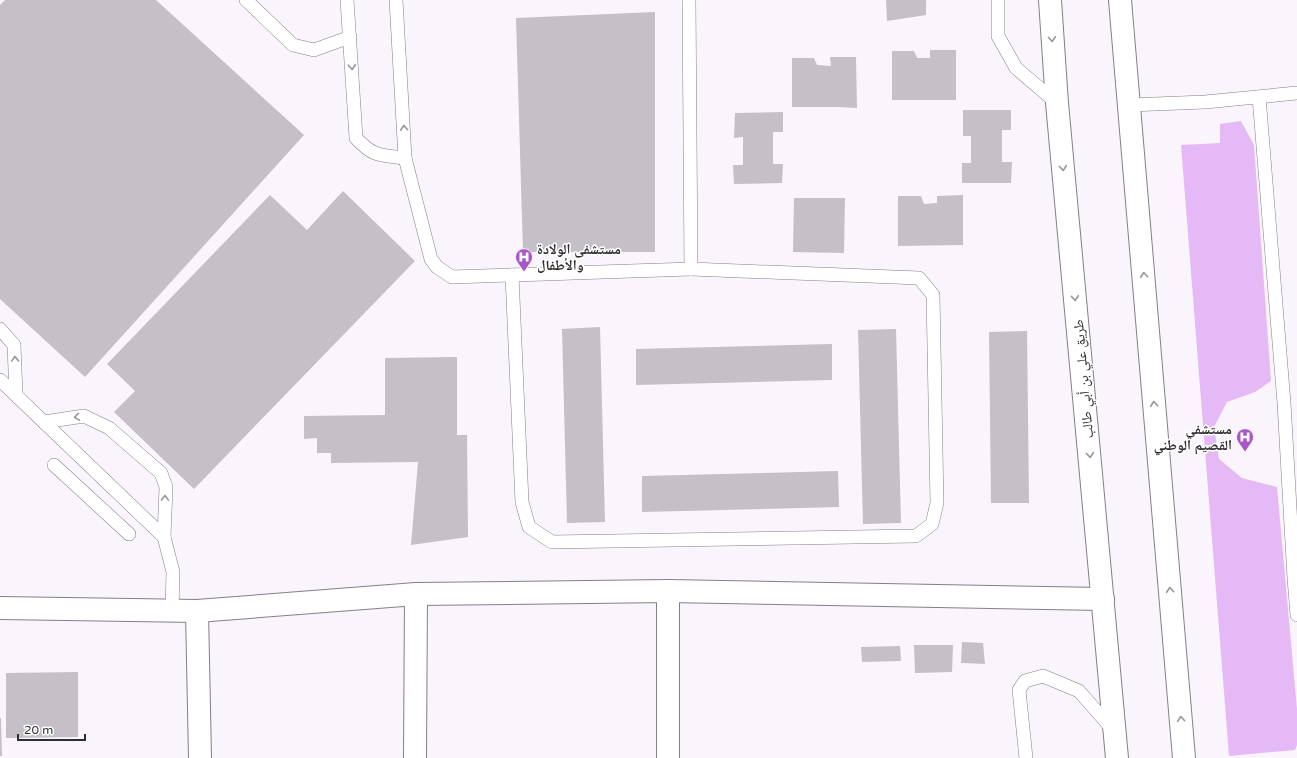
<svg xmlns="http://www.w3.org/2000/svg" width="1297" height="758" font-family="'Varela Round','Noto Naskh Arabic',sans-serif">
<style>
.green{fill:#e5b9f6}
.building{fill:#c5bfc7}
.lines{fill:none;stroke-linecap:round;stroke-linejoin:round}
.service-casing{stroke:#847f86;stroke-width:14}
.minor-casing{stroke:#847f86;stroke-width:24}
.secondary-casing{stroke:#847f86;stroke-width:24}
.service{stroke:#fff;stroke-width:13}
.minor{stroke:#fff;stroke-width:22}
.secondary{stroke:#fff;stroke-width:22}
.oneway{stroke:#989698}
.labels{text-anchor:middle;stroke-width:3;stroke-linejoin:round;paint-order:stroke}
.poi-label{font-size:14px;font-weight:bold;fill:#312e31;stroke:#fff;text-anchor:start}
.street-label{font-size:14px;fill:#312e31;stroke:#fff}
</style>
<rect width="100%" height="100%" fill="#faf4fd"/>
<path class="green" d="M1241,121L1254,145L1271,381L1255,392L1227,402L1214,427L1219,459L1242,478L1277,487L1297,709V745L1295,750L1229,756L1181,145L1220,143V124Z"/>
<g class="building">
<path d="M5,0H156L304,135L85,377L0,299V5Z"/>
<path d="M886,0H926V15L887,21Z"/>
<path d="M655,12V252H523L516,18Z"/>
<path d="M930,50H956V100H892V51H914L917,58H930Z"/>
<path d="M830,57H856L857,108L839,107H792V58H814L817,65L831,66Z"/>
<path d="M963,110H1011V130H1002V162H1012L1011,183H962V163H971V136H963Z"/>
<path d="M783,112V132H773V164H783L782,183L734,184L733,165H743V137L734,138L735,113Z"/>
<path d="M343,191L415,261L194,489L114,412L135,391L107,364L270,195L307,230Z"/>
<path d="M963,195V245L898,246V196H921L924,204L937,203V196Z"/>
<path d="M794,198H845L844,253L793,252Z"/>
<path d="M600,327L605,522L567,523L562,329Z"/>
<path d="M896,329L901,523L863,524L858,330Z"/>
<path d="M1027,331L1029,503H991L989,332Z"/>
<path d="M832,344V380L636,385V349Z"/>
<path d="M457,357V435H467L468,537L411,545L418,462L331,463V453H317V438L304,439V416L385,415V358Z"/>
<path d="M838,471L839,507L642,512V476Z"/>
<path d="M962,642L983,643L985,664L961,663Z"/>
<path d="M914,645H953L952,672L915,673Z"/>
<path d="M900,646L901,661L862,662L861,647Z"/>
<path d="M78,672V737L6,738V673Z"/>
<path d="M0,718H1L2,756H0Z"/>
</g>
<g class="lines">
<g class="service-casing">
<g id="service">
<path d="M246,0L293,45L314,50L350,37"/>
<path d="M347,0L356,138C373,157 381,155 405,158L396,0"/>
<path d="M998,0V36L1016,68L1057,103"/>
<path d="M1259,97L1284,403L1294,578L1297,615"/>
<path d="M1129,105L1205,102L1297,93"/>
<path d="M405,158L431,259L437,267L452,277L691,269"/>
<path d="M512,275L522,502L529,527L552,542L916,536L932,524L937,503L933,295L919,278L691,269L689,0"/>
<path d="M0,329L14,345L16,395"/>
<path d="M0,380L164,537L173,572L172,611"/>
<path d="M44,422L84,416L109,428L161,473L166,487L164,537"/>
<path d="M54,465L129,534"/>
<path d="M1026,758L1019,690L1025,681L1043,676L1079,691L1114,731"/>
</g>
</g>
<g class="minor-casing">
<g id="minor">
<path d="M668,591V758"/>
<path d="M0,608L197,611L416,594L668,591L1103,599"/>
<path d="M197,611L200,758"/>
<path d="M415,758L416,594"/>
</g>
</g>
<g class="secondary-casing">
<g id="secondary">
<path d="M1050,0L1057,103L1117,758"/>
<path d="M1120,0L1184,758"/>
</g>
</g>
<use href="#service" class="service"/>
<use href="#minor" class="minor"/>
<use href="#secondary" class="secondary"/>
</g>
<defs><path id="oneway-chevron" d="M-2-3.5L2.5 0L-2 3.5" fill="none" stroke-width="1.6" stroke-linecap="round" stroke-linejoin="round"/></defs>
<g class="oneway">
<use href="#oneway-chevron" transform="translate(1052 39) rotate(86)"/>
<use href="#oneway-chevron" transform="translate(352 67) rotate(87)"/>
<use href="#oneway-chevron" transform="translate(404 128) rotate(-94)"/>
<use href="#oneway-chevron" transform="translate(1063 168) rotate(85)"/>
<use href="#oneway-chevron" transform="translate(1144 275) rotate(-95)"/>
<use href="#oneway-chevron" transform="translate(1075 298) rotate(85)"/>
<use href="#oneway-chevron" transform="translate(15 359) rotate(-92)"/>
<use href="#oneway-chevron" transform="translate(1154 404) rotate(-95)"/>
<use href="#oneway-chevron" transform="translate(77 417) rotate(171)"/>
<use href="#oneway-chevron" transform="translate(1090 455) rotate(85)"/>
<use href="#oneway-chevron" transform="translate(165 498) rotate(-88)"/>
<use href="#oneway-chevron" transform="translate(1170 590) rotate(-95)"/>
<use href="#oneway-chevron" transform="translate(1181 719) rotate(-95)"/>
</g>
<defs>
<g id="hospital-pin" transform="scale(0.9)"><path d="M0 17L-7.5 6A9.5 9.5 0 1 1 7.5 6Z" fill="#a957c6" stroke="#fff"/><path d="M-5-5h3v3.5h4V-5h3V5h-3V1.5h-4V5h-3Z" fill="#fff"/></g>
</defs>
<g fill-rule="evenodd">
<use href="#hospital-pin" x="524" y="257"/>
<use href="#hospital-pin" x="1245" y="437"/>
</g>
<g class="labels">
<g class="poi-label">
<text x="537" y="254">مستشفى الولادة<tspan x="537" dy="16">والأطفال</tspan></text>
<text x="1232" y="434" text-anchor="end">مستشفي<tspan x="1232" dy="16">القصيم الوطني</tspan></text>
</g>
<g class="street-label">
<text transform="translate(1083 379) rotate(-95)" y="5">طريق علي بن أبي طالب</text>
</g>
</g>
<path d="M18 734v6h67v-6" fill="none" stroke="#312e31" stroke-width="2"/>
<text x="24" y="734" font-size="12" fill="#312e31" stroke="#ffffff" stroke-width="3" paint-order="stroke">20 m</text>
</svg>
